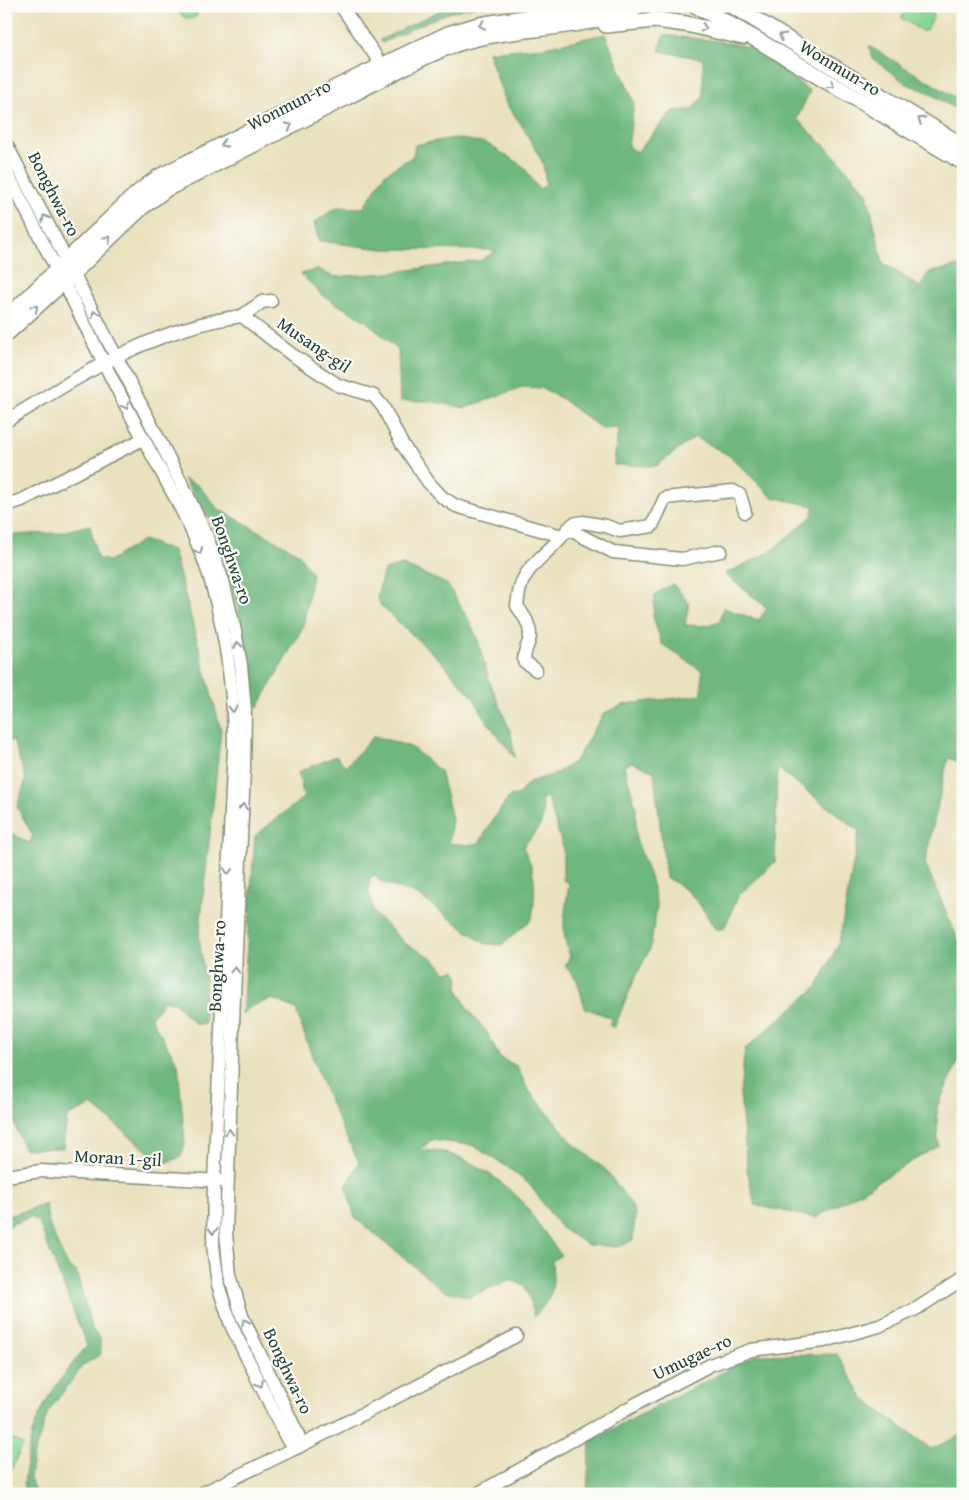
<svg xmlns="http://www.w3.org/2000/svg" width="969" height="1500" font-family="'Gentium Book Plus',serif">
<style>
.green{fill:#88d796;stroke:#548a65}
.forest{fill:#6eb87f;stroke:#467a5a}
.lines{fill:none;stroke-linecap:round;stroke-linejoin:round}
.minor-casing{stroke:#848f79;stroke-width:15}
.major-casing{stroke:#848f79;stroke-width:18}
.minor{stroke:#fff;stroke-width:12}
.major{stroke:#fff;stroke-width:15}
.oneway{stroke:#8f9e9a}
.labels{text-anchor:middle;stroke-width:4.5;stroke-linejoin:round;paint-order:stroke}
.street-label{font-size:18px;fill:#1f3d34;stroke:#fdfcf7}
</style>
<rect width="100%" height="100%" fill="#fdfcf7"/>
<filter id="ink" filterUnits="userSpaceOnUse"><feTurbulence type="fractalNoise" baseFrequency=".02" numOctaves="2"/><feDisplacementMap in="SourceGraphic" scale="10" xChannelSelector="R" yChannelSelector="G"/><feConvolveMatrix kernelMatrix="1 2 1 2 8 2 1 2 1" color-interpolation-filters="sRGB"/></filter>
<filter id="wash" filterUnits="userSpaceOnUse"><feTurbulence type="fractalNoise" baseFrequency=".0096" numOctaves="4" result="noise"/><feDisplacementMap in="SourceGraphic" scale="20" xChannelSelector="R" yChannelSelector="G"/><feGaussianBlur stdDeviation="1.12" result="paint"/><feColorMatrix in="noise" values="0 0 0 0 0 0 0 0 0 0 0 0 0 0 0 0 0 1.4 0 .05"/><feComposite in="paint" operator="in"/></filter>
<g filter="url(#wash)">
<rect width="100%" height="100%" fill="#eae1be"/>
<g class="green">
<path d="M203,6L197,12V16L191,19L185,18V16H182L177,7Z"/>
<path d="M910,6L914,8L918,6L933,15V18L926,30L922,31L901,18L905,12L904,10Z"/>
<path d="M6,1436L23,1445L6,1479Z"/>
</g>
<g class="forest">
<path d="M449,6H476C443,11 412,29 382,43L380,40Z"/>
<path d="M605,34L634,102L628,147L637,152L672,111L691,110L703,97V59L659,51L664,35L717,41L749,47L810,91L797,119L835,156L867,193L883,263L920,287L928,273L963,265V763L948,758L925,863L963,951V1051L937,1107L938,1146L816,1218L755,1205L747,1169L740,1093L745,1049L817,987L839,943L859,831L777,768L775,862L738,896L724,929H715C701,905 692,890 666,878L654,772L632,762L624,766L636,807V839L651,880L657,906L650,949L636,976L614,1028L609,1025L612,1018L585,1008L577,980L565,966L570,956C559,928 566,911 569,883L563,880V847L547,797L541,800C547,826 537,828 523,847C537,875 536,889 532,919L502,945L485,944L418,895L381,882L375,875L370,878L369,892L374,913L406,944L433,958L446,972L455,970L459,978L458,989L467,1008L486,1031L500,1058L517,1066L527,1088L553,1119L574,1144L606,1170L631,1204L635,1215L633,1240L618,1247L588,1245L561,1228L529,1184L503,1164L472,1145L431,1140L421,1150L445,1152L476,1165L498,1180L520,1199L561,1255L552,1261C554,1290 554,1295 534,1317L530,1300L524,1285L509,1280L469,1297L443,1290L355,1218L346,1187L359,1162C333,1113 312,1061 296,1009L272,999L252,1006L242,1014L255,836L304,797L298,772L336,756L346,766L374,736L411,747L440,771L452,819L449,843L467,845L479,843L494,818L509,797L519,794L529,782L555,774L575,761L604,713L626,704L702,695V671L662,644L653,617L655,594L673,584L689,603L685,625L704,626L720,621L723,608L759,620L767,608L725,574L770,552L812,516L813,506L772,497L730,456L695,437L656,466L614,465L618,428L602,429L562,399L542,388L522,387L465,408L430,401H400L398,350L366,321L323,296L301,274L318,269L334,277L387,273L482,260L497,250L382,249L319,241L314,223L337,207L363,208L385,174L413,156L415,145L454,138L486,143L523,166L539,190L546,184L543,163L521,124L506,104L488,52L544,47Z"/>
<path d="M869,46L963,102V114L928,92L907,84L873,59Z"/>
<path d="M184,479L199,486L217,508L298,553L312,574L303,627L258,707L253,695L243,628L227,571L209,518Z"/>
<path d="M90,525L97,558L109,561L143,540L173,550L221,730L199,937L205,980V1024H195L174,1002L164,1000L151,1018L178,1064L185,1144L181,1157L163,1164L92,1105L67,1117L63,1148L24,1149L6,1102V830L29,843L33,836L17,807L26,779L13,740L6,743V535L57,533Z"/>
<path d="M403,565L447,584L469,620L478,640L489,680L511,733L515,758L488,723L473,697L439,659L381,606L377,596L384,570Z"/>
<path d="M46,1204C46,1226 60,1248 69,1268L76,1271L92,1329L100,1338L101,1354L83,1365L48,1412L33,1457L30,1478L36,1494H23C26,1469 28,1435 40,1414C51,1390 70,1366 87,1346L38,1221L30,1217L6,1227V1217Z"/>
<path d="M837,1354L864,1399L931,1449L963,1434V1494H587L590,1441L756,1355Z"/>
</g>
</g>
<g filter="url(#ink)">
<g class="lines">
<g class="minor-casing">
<g id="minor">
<path d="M341,6L375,55L381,66"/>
<path d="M6,7L7,6"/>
<path d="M6,144L67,261"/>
<path d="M6,171L57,270"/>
<path d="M73,273L187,494L206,535L223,581L235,631L241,665L245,710L244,770L234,996L226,1233L230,1275L242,1316L298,1435V1447"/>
<path d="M64,282C89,334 115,386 143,438C167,483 195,529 210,578C226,634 234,689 234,747L214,1182L213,1245L218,1285L231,1325L287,1439L298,1447"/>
<path d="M242,316L262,302L271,301"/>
<path d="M6,421C82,375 152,328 242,316L291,354L338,385L374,396L383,407L402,444L429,483L442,497L456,506L562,536L573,524L583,522L606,526L620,531L652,526L665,498L733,491L740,495L745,512"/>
<path d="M6,505L22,500L143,439"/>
<path d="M568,529L613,552L682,559L721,551"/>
<path d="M536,670L524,661C524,652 526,649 529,641C533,628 524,616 517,606C518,598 519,589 522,582C530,563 549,552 562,536"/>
<path d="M6,1176L41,1171L221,1181"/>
<path d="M201,1494L298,1447L516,1336"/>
<path d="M477,1494L636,1404L710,1365L751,1350L824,1341L879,1326L916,1309L963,1279"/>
</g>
</g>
<g class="major-casing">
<g id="major">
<path d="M697,6L759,41L963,162"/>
<path d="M733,6L963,146"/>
<path d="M606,25L656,20L686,24L743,37"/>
<path d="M6,319L129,201L144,188L159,177L331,90L448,34L479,25L600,6"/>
<path d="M6,334L73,273L142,207L166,189C226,159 285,128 345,98C379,80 414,60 450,46C510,24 580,33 638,6"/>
</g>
</g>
<use href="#minor" class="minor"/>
<use href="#major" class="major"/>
</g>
<defs><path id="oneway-chevron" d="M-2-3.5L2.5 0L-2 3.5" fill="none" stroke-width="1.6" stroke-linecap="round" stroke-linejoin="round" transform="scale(1.25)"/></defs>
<g class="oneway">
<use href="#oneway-chevron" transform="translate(482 25) rotate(169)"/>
<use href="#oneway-chevron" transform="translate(704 28) rotate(13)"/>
<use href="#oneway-chevron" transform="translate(782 36) rotate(-149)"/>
<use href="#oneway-chevron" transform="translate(831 85) rotate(31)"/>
<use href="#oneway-chevron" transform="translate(921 120) rotate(-148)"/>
<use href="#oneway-chevron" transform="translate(289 126) rotate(-27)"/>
<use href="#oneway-chevron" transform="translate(224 144) rotate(153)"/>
<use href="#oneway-chevron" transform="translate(45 218) rotate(-117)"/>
<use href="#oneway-chevron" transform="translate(108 239) rotate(-44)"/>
<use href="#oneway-chevron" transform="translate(35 308) rotate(-42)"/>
<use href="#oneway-chevron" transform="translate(95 314) rotate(-118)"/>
<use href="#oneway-chevron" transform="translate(126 406) rotate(62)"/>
<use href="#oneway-chevron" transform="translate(199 551) rotate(68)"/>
<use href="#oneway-chevron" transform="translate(238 645) rotate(-100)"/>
<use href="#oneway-chevron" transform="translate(233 709) rotate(87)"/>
<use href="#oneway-chevron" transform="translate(243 807) rotate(-87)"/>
<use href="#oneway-chevron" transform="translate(228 871) rotate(93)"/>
<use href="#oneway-chevron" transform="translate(235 970) rotate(-87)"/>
<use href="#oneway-chevron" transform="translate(229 1132) rotate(-88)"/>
<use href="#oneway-chevron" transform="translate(213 1231) rotate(91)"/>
<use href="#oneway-chevron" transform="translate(245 1322) rotate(-114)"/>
<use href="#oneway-chevron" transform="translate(260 1384) rotate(64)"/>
</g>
</g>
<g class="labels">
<g class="street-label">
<text transform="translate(840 68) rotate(31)" y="6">Wonmun-ro</text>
<text transform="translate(289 105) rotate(-27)" y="6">Wonmun-ro</text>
<text transform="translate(54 194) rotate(63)" y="6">Bonghwa-ro</text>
<text transform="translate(314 345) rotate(34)" y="6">Musang-gil</text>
<text transform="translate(232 560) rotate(71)" y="6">Bonghwa-ro</text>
<text transform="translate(217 966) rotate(-87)" y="6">Bonghwa-ro</text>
<text transform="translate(118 1158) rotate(3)" y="6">Moran 1-gil</text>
<text transform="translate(692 1357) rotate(-25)" y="6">Umugae-ro</text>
<text transform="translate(288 1371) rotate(65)" y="6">Bonghwa-ro</text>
</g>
</g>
<rect width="969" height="1500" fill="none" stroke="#fdfcf7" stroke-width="25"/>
</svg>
